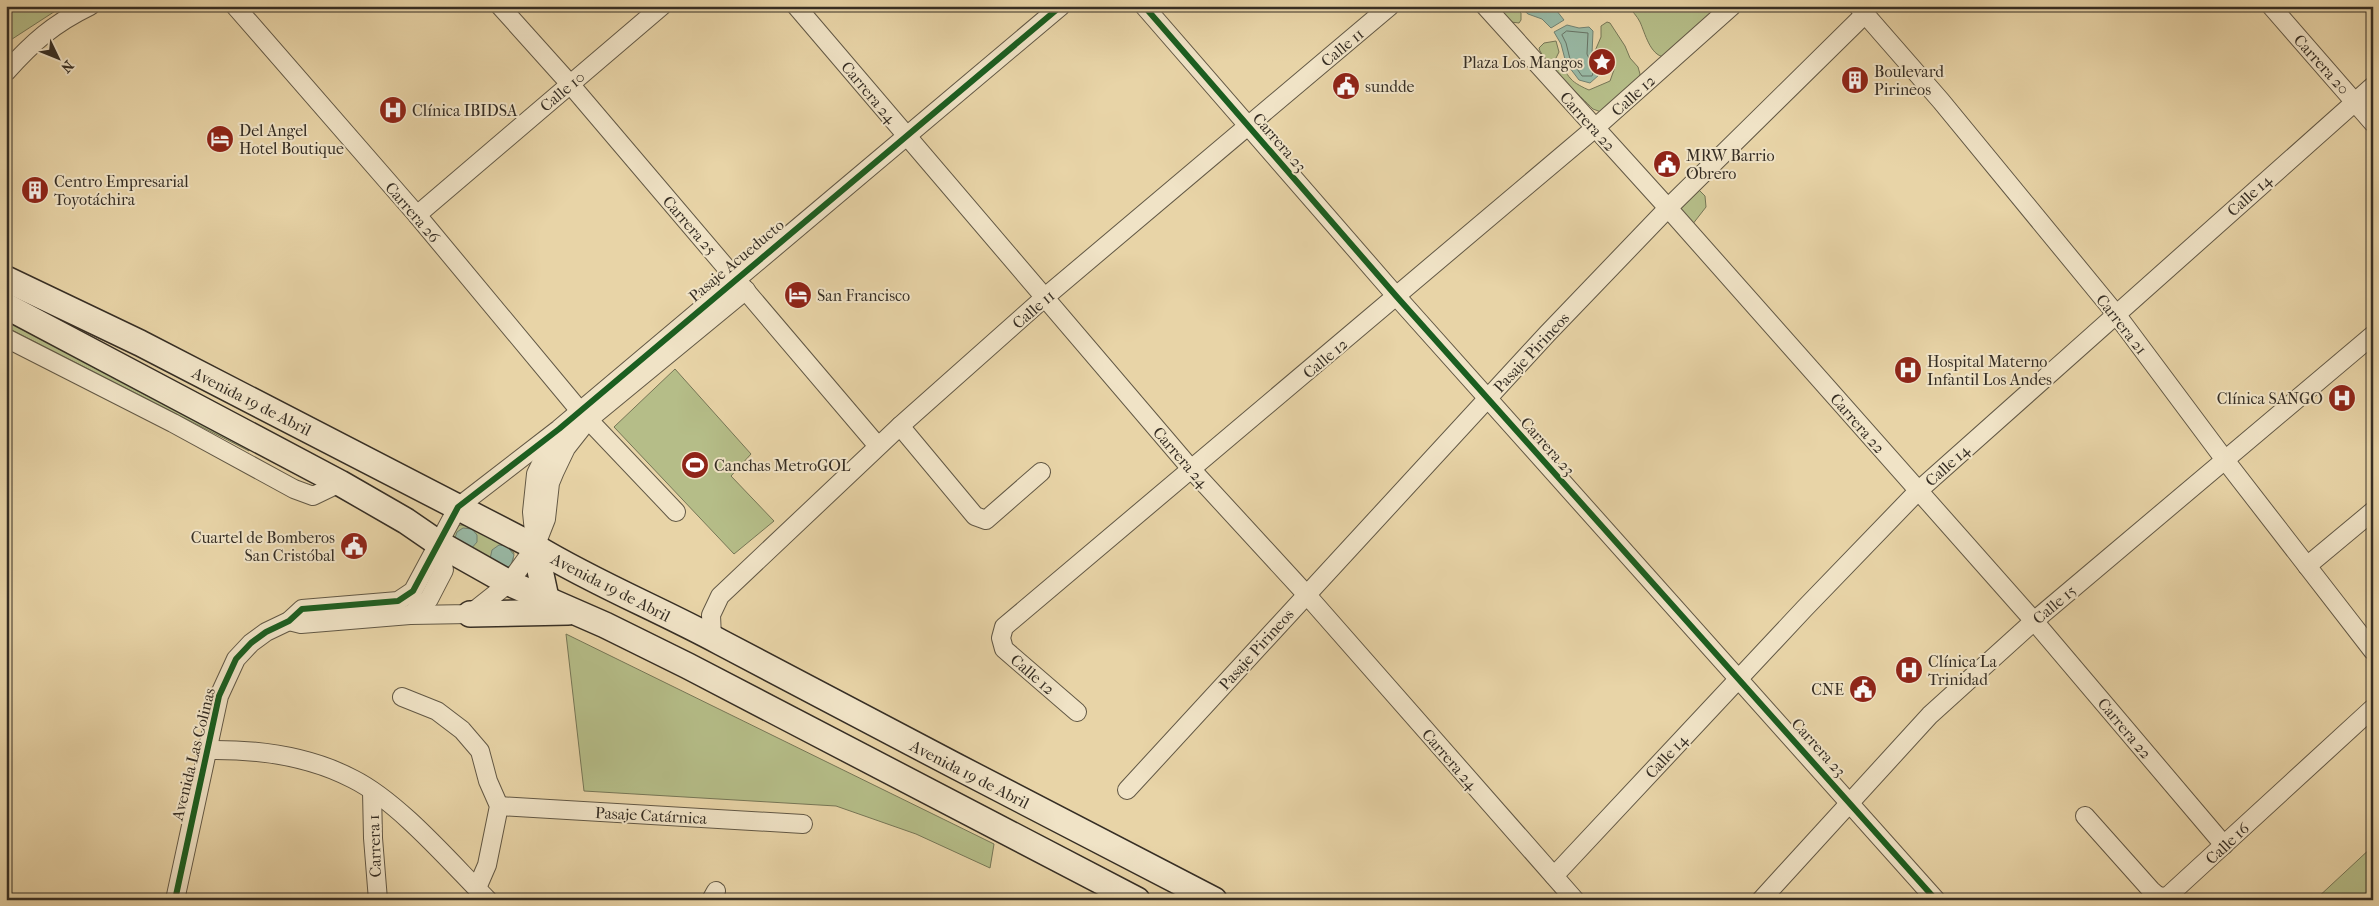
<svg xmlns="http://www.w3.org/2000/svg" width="2379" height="906" font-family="'IM FELL French Canon',serif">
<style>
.green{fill:#b5bd88;stroke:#767656}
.water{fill:#98b8a4;stroke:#718171}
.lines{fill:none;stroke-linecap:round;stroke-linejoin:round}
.shore{stroke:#677364;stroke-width:1}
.minor-casing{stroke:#625845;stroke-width:20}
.secondary-casing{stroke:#362e24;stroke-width:28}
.minor{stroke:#f0e3c6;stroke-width:18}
.secondary{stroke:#f0e3c6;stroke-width:25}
.cycleway-casing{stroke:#f0e3c6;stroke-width:9}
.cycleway{stroke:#1b5e20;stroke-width:6}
.labels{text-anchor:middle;stroke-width:4;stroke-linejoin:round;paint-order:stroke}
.street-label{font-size:16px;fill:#362e24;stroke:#f0e3c6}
.poi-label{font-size:16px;fill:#362e24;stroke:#f0e3c6;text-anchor:start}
</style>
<rect width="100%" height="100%" fill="#e8d4a7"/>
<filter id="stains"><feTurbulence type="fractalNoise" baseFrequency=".004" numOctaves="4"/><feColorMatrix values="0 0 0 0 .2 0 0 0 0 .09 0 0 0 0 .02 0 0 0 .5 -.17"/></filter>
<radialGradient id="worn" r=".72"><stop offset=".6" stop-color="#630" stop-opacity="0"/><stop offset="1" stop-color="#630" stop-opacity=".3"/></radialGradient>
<g class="green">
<path d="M6,6H63L6,43Z"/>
<path d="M1498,6H1514L1521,13V20L1519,23L1511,22Z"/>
<path d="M1628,6L1668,8L1669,6H1721L1664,57C1650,55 1645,33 1640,22C1637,16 1632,11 1628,6Z"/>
<path d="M1607,22L1610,23L1625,46L1630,58L1638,67L1640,74L1639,79L1601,112L1593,109C1583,99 1540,58 1539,48L1544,43L1556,41L1559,52L1555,60C1565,67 1565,73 1571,79C1574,83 1584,88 1589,90L1610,81L1615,67L1604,64L1595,51L1601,37V26Z"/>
<path d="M1695,186L1705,196L1706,207L1692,225L1676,205Z"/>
<path d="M6,318L251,446L249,451L6,327Z"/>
<path d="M675,369L751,454L731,476L774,521L734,554L614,427Z"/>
<path d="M460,525H467L510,548L514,553L512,565L507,570L452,539L451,533Z"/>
<path d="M566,634L994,844L990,868L916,834L836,806L584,791Z"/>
<path d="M2373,846V900H2315Z"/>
</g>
<g class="water">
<path d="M1519,6H1553L1564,20L1551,28L1542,19L1528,14Z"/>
<path d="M1567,25L1579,28L1589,27L1593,31L1592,54L1599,69V75L1590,83L1579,80L1566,63L1561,44L1554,32Z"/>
<path d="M463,528L472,529L477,535V542L470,550L454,541L457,532Z"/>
<path d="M499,545L507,546L514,555L511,565L506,568L490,559L492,550Z"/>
</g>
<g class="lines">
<path class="shore" d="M1567,31L1588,33L1587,54L1594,70L1592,76H1582L1570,59L1566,43L1562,35Z"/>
<g class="minor-casing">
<g id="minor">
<path d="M235,6L417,215L580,411L676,512"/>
<path d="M500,6L570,84L877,445"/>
<path d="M796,6L1192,470L1306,594L1575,900"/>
<path d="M1144,6L1397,297L1936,900"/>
<path d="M1485,6L1668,208L2034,621L2224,845"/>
<path d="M1858,6L1941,101L2116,314L2225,460L2373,651"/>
<path d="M2271,6L2373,123"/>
<path d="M6,72C33,42 53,24 90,6"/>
<path d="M417,215L662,6"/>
<path d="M6,338L173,423L294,489L313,496L340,483"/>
<path d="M900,426L975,516L986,520L1041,472"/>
<path d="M535,542L532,512L536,474L556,433"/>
<path d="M2307,566L2373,511"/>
<path d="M410,615L429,599L444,570L438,543"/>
<path d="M289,621L301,624L410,615L470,614L509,583L535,547L546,519L550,483L555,471L566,448L588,420L746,290"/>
<path d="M712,638L711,615L720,596L900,426L1044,298L1390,6"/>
<path d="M402,697L437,711L462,730L480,751L488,781L499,806L487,865L477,888"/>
<path d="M1077,712L1004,649L1001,638L1004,627L1595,128L1732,6"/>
<path d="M206,750C256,749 307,755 353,779C399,802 450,862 488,900"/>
<path d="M1127,790L1547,334L1668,208L1865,14"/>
<path d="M372,791L373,838L378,900"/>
<path d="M499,806L803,824"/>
<path d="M2085,816L2151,890L2159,897L2168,896L2373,708"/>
<path d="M1554,876L1804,609L1918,491L2373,86"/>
<path d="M175,900L219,696L236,659L251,643L266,632L289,621L302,609L398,601L413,591L458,507L559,429L1061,6"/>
<path d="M711,900L716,891"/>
<path d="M1761,900L1930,715L2034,621L2373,335"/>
</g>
</g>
<g class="secondary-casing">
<g id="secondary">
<path d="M6,279L140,343L535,547C594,583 659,609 720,642C884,729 1049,815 1214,900"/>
<path d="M6,306L340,483L406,521L438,543L509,583L605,625L688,666L1137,900"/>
<path d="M535,547L546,598"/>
<path d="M470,614L568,612"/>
</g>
</g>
<use href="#minor" class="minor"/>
<use href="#secondary" class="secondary"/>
<g class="cycleway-casing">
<g id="cycleway">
<path d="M1144,6L1397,297L1936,900"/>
<path d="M175,900L219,696L236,659L251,643L266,632L289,621L302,609L398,601L413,591L458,507L559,429L1061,6"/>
</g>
</g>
<use href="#cycleway" class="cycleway"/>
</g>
<defs>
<g id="sight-disc" transform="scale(1.4375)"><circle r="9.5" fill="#8f2418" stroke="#f0e3c6"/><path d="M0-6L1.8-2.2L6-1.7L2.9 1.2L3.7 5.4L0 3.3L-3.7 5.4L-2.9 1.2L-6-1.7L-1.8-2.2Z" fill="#fff"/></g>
<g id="building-disc" transform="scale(1.4375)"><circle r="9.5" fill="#8f2418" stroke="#f0e3c6"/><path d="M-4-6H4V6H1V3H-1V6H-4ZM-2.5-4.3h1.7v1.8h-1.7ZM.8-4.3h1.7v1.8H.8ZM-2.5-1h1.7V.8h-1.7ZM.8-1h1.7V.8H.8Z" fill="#fff"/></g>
<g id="civic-disc" transform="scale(1.4375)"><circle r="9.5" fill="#8f2418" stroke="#f0e3c6"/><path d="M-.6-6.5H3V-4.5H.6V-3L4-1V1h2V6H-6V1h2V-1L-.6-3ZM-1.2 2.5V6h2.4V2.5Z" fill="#fff"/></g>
<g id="hospital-disc" transform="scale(1.4375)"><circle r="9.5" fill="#8f2418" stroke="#f0e3c6"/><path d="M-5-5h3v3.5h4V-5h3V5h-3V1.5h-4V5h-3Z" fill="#fff"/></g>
<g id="hotel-disc" transform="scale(1.4375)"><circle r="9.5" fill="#8f2418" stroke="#f0e3c6"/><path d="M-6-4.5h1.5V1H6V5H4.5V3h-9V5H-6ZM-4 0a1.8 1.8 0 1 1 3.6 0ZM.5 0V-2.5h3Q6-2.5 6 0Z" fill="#fff"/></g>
<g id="stadium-disc" transform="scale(1.4375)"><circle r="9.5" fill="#8f2418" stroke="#f0e3c6"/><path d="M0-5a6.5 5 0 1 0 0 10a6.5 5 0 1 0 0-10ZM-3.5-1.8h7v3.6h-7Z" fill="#fff"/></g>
</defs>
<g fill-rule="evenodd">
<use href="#sight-disc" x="1602" y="62"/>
<use href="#building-disc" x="1855" y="80"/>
<use href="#civic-disc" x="1346" y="86"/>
<use href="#hospital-disc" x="393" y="110"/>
<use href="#hotel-disc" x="220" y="139"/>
<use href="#civic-disc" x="1667" y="164"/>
<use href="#building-disc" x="35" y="190"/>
<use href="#hotel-disc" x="798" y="295"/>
<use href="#hospital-disc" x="1908" y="370"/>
<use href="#hospital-disc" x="2342" y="398"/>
<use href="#stadium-disc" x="695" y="465"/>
<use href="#civic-disc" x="354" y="546"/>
<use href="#hospital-disc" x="1909" y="670"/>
<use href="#civic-disc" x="1863" y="689"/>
</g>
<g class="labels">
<g class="street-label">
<text transform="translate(1342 47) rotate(-40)" y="6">Calle 11</text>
<text transform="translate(2322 64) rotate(48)" y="6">Carrera 20</text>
<text transform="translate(562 91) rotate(-40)" y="6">Calle 10</text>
<text transform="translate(869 92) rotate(50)" y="6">Carrera 24</text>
<text transform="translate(1633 95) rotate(-42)" y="6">Calle 12</text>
<text transform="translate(1588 121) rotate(48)" y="6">Carrera 22</text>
<text transform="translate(1280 142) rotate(49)" y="6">Carrera 23</text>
<text transform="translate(2249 195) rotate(-42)" y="6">Calle 14</text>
<text transform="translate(413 212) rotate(49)" y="6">Carrera 26</text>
<text transform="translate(690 225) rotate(49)" y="6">Carrera 25</text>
<text transform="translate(736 260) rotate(-40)" y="6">Pasaje Acueducto</text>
<text transform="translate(1033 309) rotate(-41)" y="6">Calle 11</text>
<text transform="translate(2122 324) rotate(52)" y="6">Carrera 21</text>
<text transform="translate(1531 352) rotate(-47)" y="6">Pasaje Pirineos</text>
<text transform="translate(1325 358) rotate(-40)" y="6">Calle 12</text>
<text transform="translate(252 401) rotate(27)" y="6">Avenida 19 de Abril</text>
<text transform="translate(1858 423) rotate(49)" y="6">Carrera 22</text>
<text transform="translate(1548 446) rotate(48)" y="6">Carrera 23</text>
<text transform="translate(1181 457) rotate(49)" y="6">Carrera 24</text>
<text transform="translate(1947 465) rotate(-42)" y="6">Calle 14</text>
<text transform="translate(611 587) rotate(27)" y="6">Avenida 19 de Abril</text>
<text transform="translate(2054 604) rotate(-40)" y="6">Calle 15</text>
<text transform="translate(1256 649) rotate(-48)" y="6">Pasaje Pirineos</text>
<text transform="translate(1033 674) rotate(41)" y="6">Calle 12</text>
<text transform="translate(2125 728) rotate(50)" y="6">Carrera 22</text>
<text transform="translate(1819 747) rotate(48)" y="6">Carrera 23</text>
<text transform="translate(193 754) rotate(-76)" y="6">Avenida Las Colinas</text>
<text transform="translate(1666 756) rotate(-47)" y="6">Calle 14</text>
<text transform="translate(1450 759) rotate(49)" y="6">Carrera 24</text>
<text transform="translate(970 774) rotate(27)" y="6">Avenida 19 de Abril</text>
<text transform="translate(651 815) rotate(3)" y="6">Pasaje Catárnica</text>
<text transform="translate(2227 843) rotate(-43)" y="6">Calle 16</text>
<text transform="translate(374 846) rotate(-92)" y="6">Carrera 1</text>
</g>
<g class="poi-label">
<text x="1583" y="68" text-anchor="end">Plaza Los Mangos</text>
<text x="1874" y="77">Boulevard<tspan x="1874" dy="18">Pirineos</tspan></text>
<text x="1365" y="92">sundde</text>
<text x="412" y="116">Clínica IBIDSA</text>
<text x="239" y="136">Del Angel<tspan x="239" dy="18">Hotel Boutique</tspan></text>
<text x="1686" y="161">MRW Barrio<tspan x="1686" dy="18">Obrero</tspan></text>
<text x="54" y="187">Centro Empresarial<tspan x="54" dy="18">Toyotáchira</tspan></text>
<text x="817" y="301">San Francisco</text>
<text x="1927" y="367">Hospital Materno<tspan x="1927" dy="18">Infantil Los Andes</tspan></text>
<text x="2323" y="404" text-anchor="end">Clínica SANGO</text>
<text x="714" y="471">Canchas MetroGOL</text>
<text x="335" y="543" text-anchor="end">Cuartel de Bomberos<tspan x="335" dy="18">San Cristóbal</tspan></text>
<text x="1928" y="667">Clínica La<tspan x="1928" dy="18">Trinidad</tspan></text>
<text x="1844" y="695" text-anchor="end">CNE</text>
</g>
</g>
<rect width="2379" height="906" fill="none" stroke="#e8d4a7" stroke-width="25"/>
<rect x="8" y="8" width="2364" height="891" fill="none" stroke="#362e24" stroke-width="2.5"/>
<rect x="12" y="12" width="2354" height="881" fill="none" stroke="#362e24"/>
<g transform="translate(58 58) rotate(133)" stroke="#f0e3c6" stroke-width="4" paint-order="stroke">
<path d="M0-4L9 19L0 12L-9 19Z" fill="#362e24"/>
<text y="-8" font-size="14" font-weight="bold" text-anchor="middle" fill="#362e24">N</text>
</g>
<rect width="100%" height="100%" filter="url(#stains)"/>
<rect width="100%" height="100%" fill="url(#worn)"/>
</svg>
